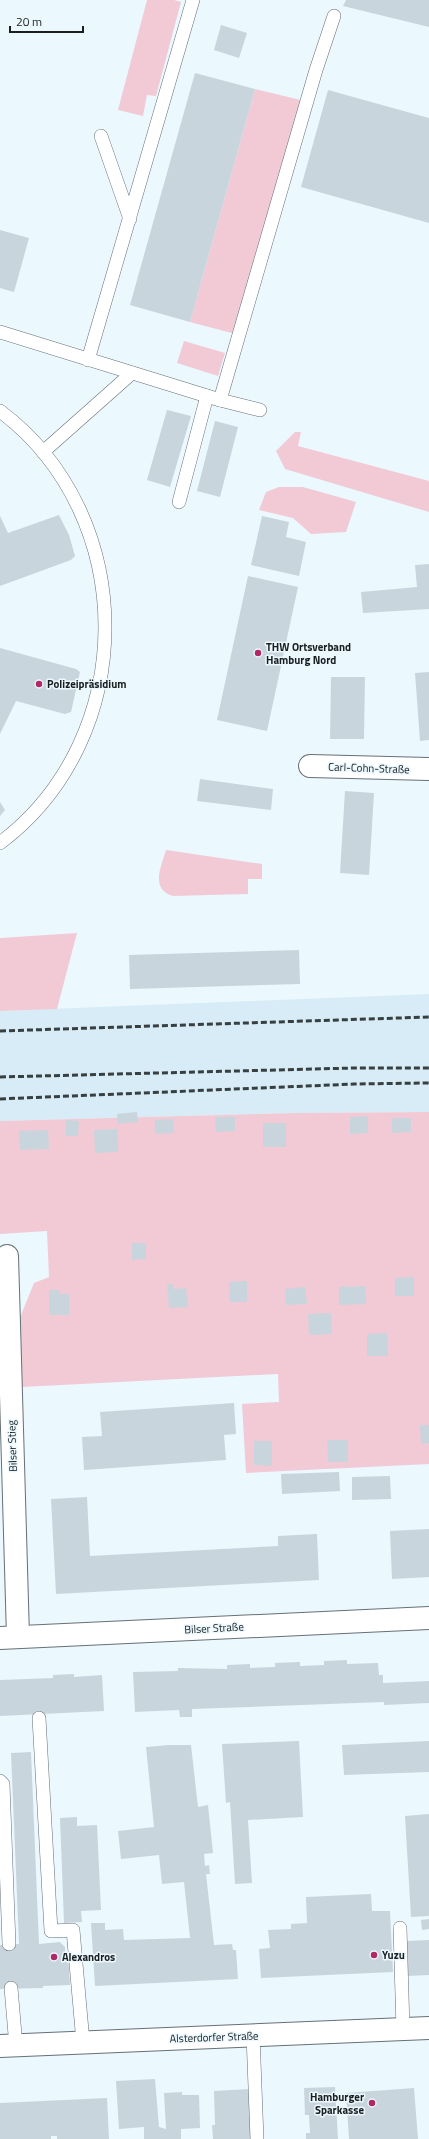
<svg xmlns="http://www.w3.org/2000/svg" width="429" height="2139" font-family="'Titillium Web',sans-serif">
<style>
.built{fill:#d7ecf6}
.green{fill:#f1cad5}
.building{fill:#c9d5dc}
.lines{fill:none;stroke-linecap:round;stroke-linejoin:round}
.service-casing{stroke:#667076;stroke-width:14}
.minor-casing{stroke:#667076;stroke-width:24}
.tertiary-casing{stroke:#667076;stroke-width:24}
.service{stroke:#fff;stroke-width:13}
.minor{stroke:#fff;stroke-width:22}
.tertiary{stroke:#fff;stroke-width:22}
.rail{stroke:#383f41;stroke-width:3;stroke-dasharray:6 3;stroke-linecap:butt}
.poi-dot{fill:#b22866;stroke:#ebf8fe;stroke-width:1.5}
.labels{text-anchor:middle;stroke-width:3;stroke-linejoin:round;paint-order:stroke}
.poi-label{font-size:11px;font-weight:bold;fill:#191e20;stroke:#ebf8fe;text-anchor:start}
.street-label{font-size:11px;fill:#191e20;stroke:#ebf8fe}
</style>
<rect width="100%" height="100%" fill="#ebf8fe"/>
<path class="built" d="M429,994V1112L293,1113L0,1121V1011Z"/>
<g class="green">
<path d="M147,0H174L181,2L156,96L147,95L143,116L118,110Z"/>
<path d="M255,89L309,102L243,336L190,322Z"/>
<path d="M184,341L225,353L218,376L177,363Z"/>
<path d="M295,432H301L298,446L429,481V512L285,469L276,451Z"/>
<path d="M279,487H303L356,502L346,532L311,534L293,518L259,510L266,492Z"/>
<path d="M166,850L262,864V879H248V894L173,896C150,889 161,867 166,850Z"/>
<path d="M77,933L57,1009L0,1011V938Z"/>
<path d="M429,1112V1464L246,1473L242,1404L279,1402L278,1374L22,1387L19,1320L34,1283L49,1277L47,1231L0,1234V1121L293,1113Z"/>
</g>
<g class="building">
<path d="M346,0H429V27L343,6Z"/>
<path d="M221,25L247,33L239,58L214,50Z"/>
<path d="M195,73L255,89L190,322L130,305Z"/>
<path d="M328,90L429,118V223L301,187Z"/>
<path d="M0,230L29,238L14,292L0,288Z"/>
<path d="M167,410L191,416L170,487L147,480Z"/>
<path d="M215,421L238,427L220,497L197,491Z"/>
<path d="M59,515L69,535L75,556L71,560L0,586V516L8,533Z"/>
<path d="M262,516L289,522L286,537L306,542L299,576L251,565Z"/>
<path d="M429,564V609L363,613L361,592L417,587L415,565Z"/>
<path d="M248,576L298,587L267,731L217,720Z"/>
<path d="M0,648L76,669L80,672L71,712L65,714L16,701L0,734Z"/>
<path d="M429,672V740L420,741L415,673Z"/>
<path d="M331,677H365L364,739H330Z"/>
<path d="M200,779L273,789L271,810L197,801Z"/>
<path d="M345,791L374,793L369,875L340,873Z"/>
<path d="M0,802L5,810L0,816Z"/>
<path d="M299,950L300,984L130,989L129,955Z"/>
<path d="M137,1112L138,1122L118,1124L117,1114Z"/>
<path d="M368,1116V1133L350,1134V1117Z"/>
<path d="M215,1117H235V1131L216,1132Z"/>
<path d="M392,1118H411V1132L392,1133Z"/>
<path d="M173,1119L174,1133L155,1134V1120Z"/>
<path d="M66,1120L79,1121L78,1136H66Z"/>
<rect x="263" y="1123" width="23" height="24"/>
<path d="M117,1129L118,1152L95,1153L94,1130Z"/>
<path d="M48,1130L49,1149L20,1150L19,1131Z"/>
<path d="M132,1243H146V1259L132,1260Z"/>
<path d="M414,1277V1296H395V1278Z"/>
<path d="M247,1281V1302H230L229,1282Z"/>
<path d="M167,1284H173V1289L186,1288L188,1307L169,1308Z"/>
<path d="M365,1286L366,1304L339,1305V1287Z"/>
<path d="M305,1287L307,1304L286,1305L285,1289Z"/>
<path d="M49,1290H59L60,1294H69V1315H49Z"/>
<path d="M331,1313L332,1334L309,1335L308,1314Z"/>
<path d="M387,1333L388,1356H367V1334Z"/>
<path d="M234,1403L236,1434L224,1435L226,1460L84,1470L82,1437L102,1436L100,1412Z"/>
<path d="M420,1425H429V1443L421,1444Z"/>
<path d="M327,1440H348V1462H328Z"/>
<path d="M254,1441H272V1466L254,1465Z"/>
<path d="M339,1472L340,1491L282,1494L281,1474Z"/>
<path d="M390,1476L391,1499L352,1500V1477Z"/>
<path d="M87,1497L90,1556L278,1546V1536L317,1534L319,1580L56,1594L51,1499Z"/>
<path d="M429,1529V1577L392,1579L390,1531Z"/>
<path d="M347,1660V1664L378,1663L379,1675H383V1683L429,1681V1703L384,1705V1702L192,1709V1717H180L179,1710L135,1712L133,1672L178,1671V1668L227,1669V1665L250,1664V1668L275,1667V1663L300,1662V1666L324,1665V1661Z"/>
<path d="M74,1674V1677L102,1675L104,1711L0,1716V1680L53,1678V1675Z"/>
<path d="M299,1741L303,1817L248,1820L252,1883L235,1884L230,1802L226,1803L222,1744Z"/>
<path d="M429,1741V1772L344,1775L342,1745Z"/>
<path d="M169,1745H191L198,1807L208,1805L213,1853L204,1854L205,1866L209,1865L210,1874H206L214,1945L232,1944L233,1950H236L238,1979L95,1986L91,1923H105V1930L123,1929L124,1940L190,1938L184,1882L162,1884L159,1855L121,1859L118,1831L154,1827L146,1747Z"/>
<path d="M31,1752L39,1944L60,1942L65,1947V1954H68L70,1985L43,1986V1988L0,1989V1945L19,1944L11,1753Z"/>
<path d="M429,1814V1916L411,1917L405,1816Z"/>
<path d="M77,1817V1826L97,1825L101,1910L81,1911L82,1922L64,1923L60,1818Z"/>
<path d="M371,1894L372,1911H390L393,1972L261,1978L259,1949L270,1948L268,1930L291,1929V1924L307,1923L306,1897Z"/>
<path d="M429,1919V1929L422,1930L421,1920Z"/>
<path d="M429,1940V1975L408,1976L407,1941Z"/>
<path d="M155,2079L159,2127L166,2129L164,2093L182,2092V2095H199L200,2128L181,2129V2139H144V2127L119,2129L116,2081Z"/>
<path d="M335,2087L338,2139H306V2133H310L309,2115H305L304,2088Z"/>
<path d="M414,2088L418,2139H349L346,2093Z"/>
<path d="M249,2089L251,2139H213L212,2125H215L214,2091Z"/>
<path d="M107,2098L109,2139H57V2136H51V2139H0V2103Z"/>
</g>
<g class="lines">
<g class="service-casing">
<g id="service">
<path d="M101,136L130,219"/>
<path d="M0,332L220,400L260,410"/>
<path d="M88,360L193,0"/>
<path d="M220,400L316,70L334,16"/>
<path d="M0,411C140,516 140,738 0,843"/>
<path d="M43,452L132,373"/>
<path d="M179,502L207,396"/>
<path d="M39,1718L51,1931L73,1930L83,2042"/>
<path d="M0,1781L3,1784L9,1944"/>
<path d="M400,1928L403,2029"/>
<path d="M11,1988L16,2046"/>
<path d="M253,2035L257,2139"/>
</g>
</g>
<g class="minor-casing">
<g id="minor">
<path d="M310,766L429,769"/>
<path d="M7,1256L18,1637"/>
<path d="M0,1638L429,1618"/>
</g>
</g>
<g class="tertiary-casing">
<path id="tertiary" d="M0,2046L429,2028"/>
</g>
<use href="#service" class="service"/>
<use href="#minor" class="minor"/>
<use href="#tertiary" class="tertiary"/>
<g class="rail">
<path d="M0,1031L429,1017"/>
<path d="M0,1077L354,1068H429"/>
<path d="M0,1099L354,1084L429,1083"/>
</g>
</g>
<g class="poi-dot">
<circle cx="258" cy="653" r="4"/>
<circle cx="39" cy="684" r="4"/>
<circle cx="374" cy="1955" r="4"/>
<circle cx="54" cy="1957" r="4"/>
<circle cx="372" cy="2103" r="4"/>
</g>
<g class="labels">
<g class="poi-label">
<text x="266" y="651">THW Ortsverband<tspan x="266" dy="13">Hamburg Nord</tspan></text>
<text x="47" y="688">Polizeipräsidium</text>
<text x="382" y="1959">Yuzu</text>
<text x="62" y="1961">Alexandros</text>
<text x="364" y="2101" text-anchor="end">Hamburger<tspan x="364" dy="13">Sparkasse</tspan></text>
</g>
<g class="street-label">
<text transform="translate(369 768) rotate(2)" y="4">Carl-Cohn-Straße</text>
<text transform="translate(12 1446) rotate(-92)" y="4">Bilser Stieg</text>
<text transform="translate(214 1628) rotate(-3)" y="4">Bilser Straße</text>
<text transform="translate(214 2037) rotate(-2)" y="4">Alsterdorfer Straße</text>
</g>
</g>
<path d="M10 26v6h73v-6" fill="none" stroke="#191e20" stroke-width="2"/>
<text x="16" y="26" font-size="12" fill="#191e20" stroke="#ebf8fe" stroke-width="3" paint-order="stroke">20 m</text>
</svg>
